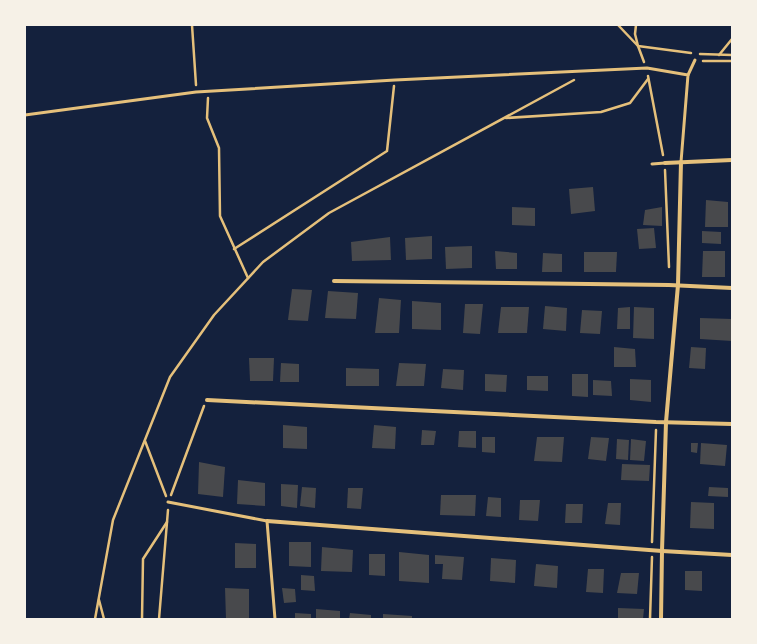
<svg xmlns="http://www.w3.org/2000/svg" width="757" height="644" font-family="Barlow,sans-serif">
<style>
.building{fill:#48494c}
.lines{fill:none;stroke-linecap:round;stroke-linejoin:round}
.path{stroke:#e5c07b;stroke-width:2.5}
.service{stroke:#e5c07b;stroke-width:3}
.minor{stroke:#e5c07b;stroke-width:4}
</style>
<rect width="100%" height="100%" fill="#14213d"/>
<g class="building">
<path d="M593,187L595,211L571,214L569,189Z"/>
<path d="M706,200L728,202V227H705Z"/>
<path d="M512,207L535,208V226L512,225Z"/>
<path d="M662,207V226L643,225L645,210Z"/>
<path d="M654,228L656,248L639,249L637,229Z"/>
<path d="M702,231L721,232V244L702,243Z"/>
<path d="M432,236V259L406,260L405,238Z"/>
<path d="M390,237L391,260L352,261L351,242Z"/>
<path d="M472,246V268L446,269L445,247Z"/>
<path d="M495,251L517,253V269H496Z"/>
<path d="M703,251H725V277H702Z"/>
<path d="M584,252H617L616,272H584Z"/>
<path d="M543,253L562,254V272H542Z"/>
<path d="M292,289L312,290L308,321L288,320Z"/>
<path d="M328,291L358,293L356,319L325,318Z"/>
<path d="M379,298L401,300L399,333H375Z"/>
<path d="M412,301L441,303V330L412,329Z"/>
<path d="M465,304H483L480,334L463,333Z"/>
<path d="M545,306L567,308L566,331L543,329Z"/>
<path d="M501,307H529L527,333H498Z"/>
<path d="M630,307V329H617L618,308Z"/>
<path d="M634,307L654,308V339L633,338Z"/>
<path d="M582,310L602,311L600,334L580,333Z"/>
<path d="M700,318L732,319V341L700,339Z"/>
<path d="M614,347L635,349L636,367H614Z"/>
<path d="M691,347L706,348L705,369L689,368Z"/>
<path d="M249,358H274L273,381H250Z"/>
<path d="M281,363L299,364V382H280Z"/>
<path d="M399,363L426,364L424,386H396Z"/>
<path d="M346,368L379,369V386H346Z"/>
<path d="M443,369L464,370L463,390L441,388Z"/>
<path d="M485,374L507,375L506,392L485,391Z"/>
<path d="M572,374H588V397L572,396Z"/>
<path d="M527,376H548V391L527,390Z"/>
<path d="M630,379L651,380V402L630,400Z"/>
<path d="M593,380L611,381L612,396L593,395Z"/>
<path d="M283,425L307,427V449L283,448Z"/>
<path d="M374,425L396,427L395,449L372,448Z"/>
<path d="M422,430L436,431L434,445H421Z"/>
<path d="M459,431H476V448L458,447Z"/>
<path d="M482,437H495V453L482,452Z"/>
<path d="M537,437H564L562,462L534,461Z"/>
<path d="M591,437L609,438L606,461L588,459Z"/>
<path d="M617,439L629,440L628,460L616,459Z"/>
<path d="M631,439L646,441L644,461L630,460Z"/>
<path d="M691,443H698L697,453L691,452Z"/>
<path d="M701,443L727,445L725,466L700,464Z"/>
<path d="M199,462L225,467L223,497L198,494Z"/>
<path d="M622,464L650,465L649,481L621,480Z"/>
<path d="M238,480L265,483V506L237,504Z"/>
<path d="M281,484L298,485L297,508L281,506Z"/>
<path d="M302,487L316,488L315,508L300,506Z"/>
<path d="M709,487L728,488V497L708,496Z"/>
<path d="M348,488H363L361,509L347,508Z"/>
<path d="M441,495H476L475,516L440,515Z"/>
<path d="M488,497L501,498V517L486,516Z"/>
<path d="M520,500H540L538,521L519,520Z"/>
<path d="M691,502L714,503V529L690,528Z"/>
<path d="M608,503H621L620,525L605,524Z"/>
<path d="M566,504H583L582,523H565Z"/>
<path d="M289,542H311V567L289,566Z"/>
<path d="M235,543L256,544V568H235Z"/>
<path d="M322,547L353,550L352,572L321,571Z"/>
<path d="M399,552L429,555V583L399,581Z"/>
<path d="M369,554H385V576L369,575Z"/>
<path d="M435,555L464,557L462,580L442,579L443,564H435Z"/>
<path d="M491,558L516,560L515,583L490,581Z"/>
<path d="M536,564L558,566L557,588L534,586Z"/>
<path d="M588,569H604L603,593L586,592Z"/>
<path d="M685,571H702V591L685,590Z"/>
<path d="M621,573H639L637,594L617,593Z"/>
<path d="M301,575L314,576L315,591L301,590Z"/>
<path d="M225,588L249,589V619H226Z"/>
<path d="M282,588L295,589L296,602L284,603Z"/>
<path d="M618,608L644,609L643,619H618Z"/>
<path d="M316,609L340,611V619H316Z"/>
<path d="M295,613L311,614V619H295Z"/>
<path d="M350,613L371,615V619H349Z"/>
<path d="M383,614L412,616V619H383Z"/>
</g>
<g class="lines">
<g class="path">
<path d="M192,25L196,85"/>
<path d="M618,25L638,46L644,62"/>
<path d="M636,25L635,34L638,46L691,53"/>
<path d="M700,54L732,55"/>
<path d="M719,55L732,39"/>
<path d="M703,61H732"/>
<path d="M648,76L663,155"/>
<path d="M208,98L207,118L219,148L220,216L248,278"/>
<path d="M506,118L601,112L630,103L648,79"/>
<path d="M665,170L669,267"/>
<path d="M234,249L387,151L394,86"/>
<path d="M145,441L166,496"/>
<path d="M171,495L204,406"/>
<path d="M652,542L656,430"/>
<path d="M99,600L104,619"/>
<path d="M95,619L113,520L170,377L214,315L263,262L329,213L574,80"/>
<path d="M142,619L143,559L167,522"/>
<path d="M159,619L168,510"/>
<path d="M650,619L652,557"/>
</g>
<g class="service">
<path d="M688,75L695,60"/>
<path d="M25,115L196,92L395,80L647,68L688,75L681,162"/>
<path d="M652,164L665,163"/>
<path d="M168,502L267,521L275,619"/>
</g>
<g class="minor">
<path d="M665,163L732,160"/>
<path d="M334,281L669,285L732,288"/>
<path d="M207,400L656,422L732,424"/>
<path d="M267,521L662,551L732,555"/>
<path d="M661,619L662,551L666,422L678,285L681,162"/>
</g>
</g>
<rect width="757" height="644" fill="none" stroke="#f6f1e7" stroke-width="52"/>
</svg>
